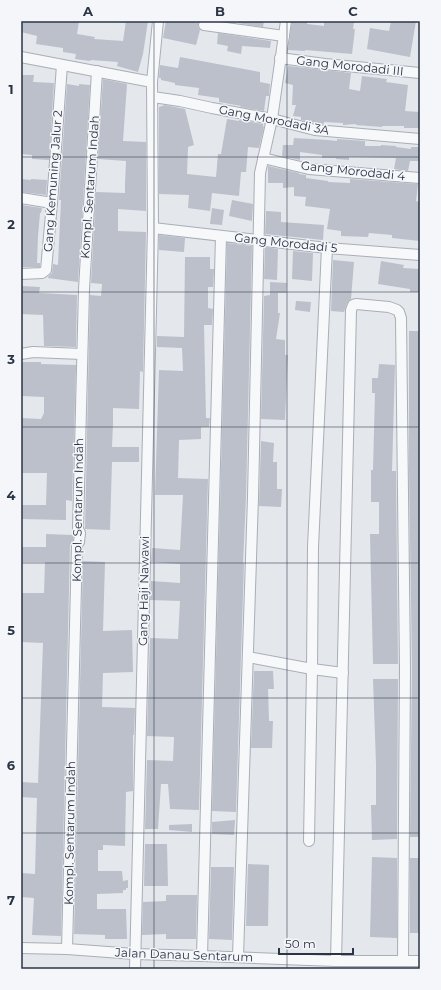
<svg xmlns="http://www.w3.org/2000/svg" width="441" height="990" font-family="Montserrat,sans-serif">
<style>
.building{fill:#bbc0ca}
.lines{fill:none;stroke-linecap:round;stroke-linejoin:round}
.minor-casing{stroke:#a9aeb7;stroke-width:12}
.minor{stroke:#f7f8fa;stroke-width:10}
.grid{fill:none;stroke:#2b3445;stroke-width:1;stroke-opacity:0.55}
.labels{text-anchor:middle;stroke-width:3;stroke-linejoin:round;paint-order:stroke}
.street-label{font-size:12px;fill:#2b3445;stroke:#f4f6f9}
.neatline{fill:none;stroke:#2b3445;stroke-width:1.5}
.grid-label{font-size:13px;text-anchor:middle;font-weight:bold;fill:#2b3445}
</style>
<rect width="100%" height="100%" fill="#e4e7ec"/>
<g class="building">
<path d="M21,21H79L77,34L95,37L94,39L123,41L126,21H148L143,54L138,72L117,66L118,62L91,60L90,61L75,59L76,54L63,52V48L36,44L37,36L21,32Z"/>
<path d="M166,21H186L198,23V27L200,30L196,45L163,38Z"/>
<path d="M238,21H264L263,27L238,23Z"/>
<path d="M292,21L307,22V24L324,26V21H354L353,29H355L352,54L305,50V51L288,50Z"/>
<path d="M391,21H416L410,57L367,49L370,28L389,31Z"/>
<path d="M218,33L271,41L270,48L242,46L241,54L227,51L228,46L217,44Z"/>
<path d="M180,57L260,72V82L270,84L269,96H266L264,111L240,107L241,106L219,102V98L198,95L199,88L175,85V83L161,80V78H159L160,65L178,68Z"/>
<path d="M288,66L351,73L349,89L360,91L362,76L387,79L386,82L408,85L405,111L420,112V128H404V126H382V127L356,125V124L343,125V123L324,122V124L316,123L301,120V117L293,116L296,105H292L293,85L285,83Z"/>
<path d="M21,75H34L33,82L54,83L49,160L32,159V155L21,154Z"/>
<path d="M103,79L127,84L123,141L146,142V211L118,209V231L146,232L143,372L140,371L139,409L113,408V424L112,447H139V462H112L110,530L85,529V528L90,295L101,296L102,284L91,283L96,192L125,193V184L126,161L98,159Z"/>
<path d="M67,84L79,86V84L90,85L78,282L48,278V277L52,273L53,264L58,265L61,200H59Z"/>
<path d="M165,105L185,109L194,145L188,147L187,174L216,177L218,154H221L227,119L239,121V120L263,124V126L264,127L259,148L248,147L246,172H241L239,196L212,193L210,211L188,208L189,195L159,194V107Z"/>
<path d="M294,138L328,140L337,141V139L365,141V146H381V145L396,146V147L411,149V147H420V161H410L408,171L394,169L396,158L349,157V160L336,159V158H322V155L300,152V160L282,156L283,145H293Z"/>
<path d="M268,166L299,173V174L306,175V178L328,181V182L350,183V179L418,184L416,201L420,202V241L392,238V235L369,233L368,237L341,236V231L327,229L330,209L305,206L306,197L294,196V187L283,188V183H268Z"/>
<path d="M21,179L31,180V179L47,180L46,195L21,192Z"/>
<path d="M232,200L253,204L252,221L229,216Z"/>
<path d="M21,205L42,208L41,213H40L38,236L37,263H40V267H21Z"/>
<path d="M212,208L224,210L222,225L210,224Z"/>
<path d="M266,211L281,212V222L324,225L323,240L265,234Z"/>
<path d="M159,235L185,238L184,252L159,250Z"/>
<path d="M227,243L252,246L246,497L243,563H244L236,812L212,811Z"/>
<path d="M265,247L278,249L277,280L264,279Z"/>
<path d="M293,251L313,253L312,281L292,279Z"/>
<path d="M185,257H210V269H214L213,287H208V308L213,309L212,325H204L206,418H210L209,427H201V439L179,440L178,478L208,479L199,810L170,809L168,784H161L158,829H145L147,760L173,761L174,737L147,736L150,638L178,639L180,601L150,600L151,581L180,583V564L151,562L152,548L180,550L183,495H155L159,370L183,371L182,348L157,347V336L184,337Z"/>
<path d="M333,260L354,262L351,299L347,303L344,312L331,311Z"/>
<path d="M381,261L404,265L403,268L420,269V292H410V289L378,284Z"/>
<path d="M270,282L287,283L286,293H278V313H280L276,339L285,340V355H288L285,420L261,419L264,296L270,295Z"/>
<path d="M21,286L40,287L39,293L77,295L76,347L44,346L43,315L21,314Z"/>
<path d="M296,301L311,302L310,312L295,310Z"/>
<path d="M409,331H420V837H410L412,669L409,471Z"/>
<path d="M21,362H41V364L76,365L72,501L66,500V520L21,519V505H46L47,473H21V418L41,419L44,413V397L21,396Z"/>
<path d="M379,364L395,365L392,471H396L398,664H373L370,534H379V502H371V470H373L375,393H372V378H378Z"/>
<path d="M261,441L274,443L273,462H277V489H282L281,507L259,506Z"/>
<path d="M46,534L73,535V540L70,545L61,936L32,935L34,898L21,897V873L35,874L37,798L21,797V782L38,783L43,643L21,642V593H44L45,562H21V547H46Z"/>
<path d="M83,561L105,562L103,631L132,630L133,672L103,673L102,707L135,708L134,735H133V791L126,792L125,846L103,845V850H98V871H122L123,881L128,880V888H126V890H123V893L97,894V909H126L127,939H105V935L74,934Z"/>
<path d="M254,671H273L274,689H268L269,721H273L272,748H251Z"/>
<path d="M373,679H398L397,839L372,840L371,805H376V764Z"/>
<path d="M235,820L234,835L212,834V822Z"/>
<path d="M192,824V832L169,830V825Z"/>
<path d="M145,844H167L168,886H144Z"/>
<path d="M372,857L397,858V938L370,937Z"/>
<rect x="410" y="858" width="10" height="75"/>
<path d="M248,864L269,865L268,926H246Z"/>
<path d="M211,867H234L232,940L209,939Z"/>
<path d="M166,895H197L196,939H166V934L142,935L143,902L166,901Z"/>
</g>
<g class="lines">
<g class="minor-casing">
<g id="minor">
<path d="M204,25L284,36"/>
<path d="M21,57L152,82L153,228L135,969"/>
<path d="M280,58L325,64L420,73"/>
<path d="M152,82L158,21"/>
<path d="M153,97L180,101L212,108L272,119L315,130L420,139"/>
<path d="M263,158L309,169L420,178"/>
<path d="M21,198L52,203"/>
<path d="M153,228L327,248L420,255"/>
<path d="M21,274L42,273L46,270L52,203L62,65"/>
<path d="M21,354L33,352L82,354"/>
<path d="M248,657L312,669L343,673"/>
<path d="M309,841L312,669L313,547L327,248"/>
<path d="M21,948L67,949L135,954L202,956L336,961H420"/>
<path d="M67,949L77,545L79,542L80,533L78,529L84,289L97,71"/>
<path d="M202,956L221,236"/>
<path d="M238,957L253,497L260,173L272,119L286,21"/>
<path d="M336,961L351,310L353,305L356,304L389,307L397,310L399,312L401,318L405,669L403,961"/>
</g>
</g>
<use href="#minor" class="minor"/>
</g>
<path class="grid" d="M154,21V969M287,21V969M21,157H420M21,292H420M21,427H420M21,563H420M21,698H420M21,833H420"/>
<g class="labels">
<g class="street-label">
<text transform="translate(350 66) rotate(6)" y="4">Gang Morodadi III</text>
<text transform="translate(274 120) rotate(11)" y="4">Gang Morodadi 3A</text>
<text transform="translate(353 171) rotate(6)" y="4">Gang Morodadi 4</text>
<text transform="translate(53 181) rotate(-86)" y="4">Gang Kemuning Jalur 2</text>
<text transform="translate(90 187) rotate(-86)" y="4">Kompl. Sentarum Indah</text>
<text transform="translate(286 243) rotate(6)" y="4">Gang Morodadi 5</text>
<text transform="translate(78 510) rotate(-89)" y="4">Kompl. Sentarum Indah</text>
<text transform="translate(144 591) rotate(-89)" y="4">Gang Haji Nawawi</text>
<text transform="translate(70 833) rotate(-89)" y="4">Kompl. Sentarum Indah</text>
<text transform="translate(184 955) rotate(2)" y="4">Jalan Danau Sentarum</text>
</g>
</g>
<rect width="441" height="990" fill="none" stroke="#f4f6f9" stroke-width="44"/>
<path d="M279 948v6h74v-6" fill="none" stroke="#2b3445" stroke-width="2"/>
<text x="285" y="948" font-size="12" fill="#2b3445" stroke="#f4f6f9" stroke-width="3" paint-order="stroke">50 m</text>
<rect x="22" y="22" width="397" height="946" class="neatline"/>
<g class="grid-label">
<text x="88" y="16">A</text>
<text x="220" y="16">B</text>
<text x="353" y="16">C</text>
<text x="11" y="94">1</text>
<text x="11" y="229">2</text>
<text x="11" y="364">3</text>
<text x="11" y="500">4</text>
<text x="11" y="635">5</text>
<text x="11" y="770">6</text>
<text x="11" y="905">7</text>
</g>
</svg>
